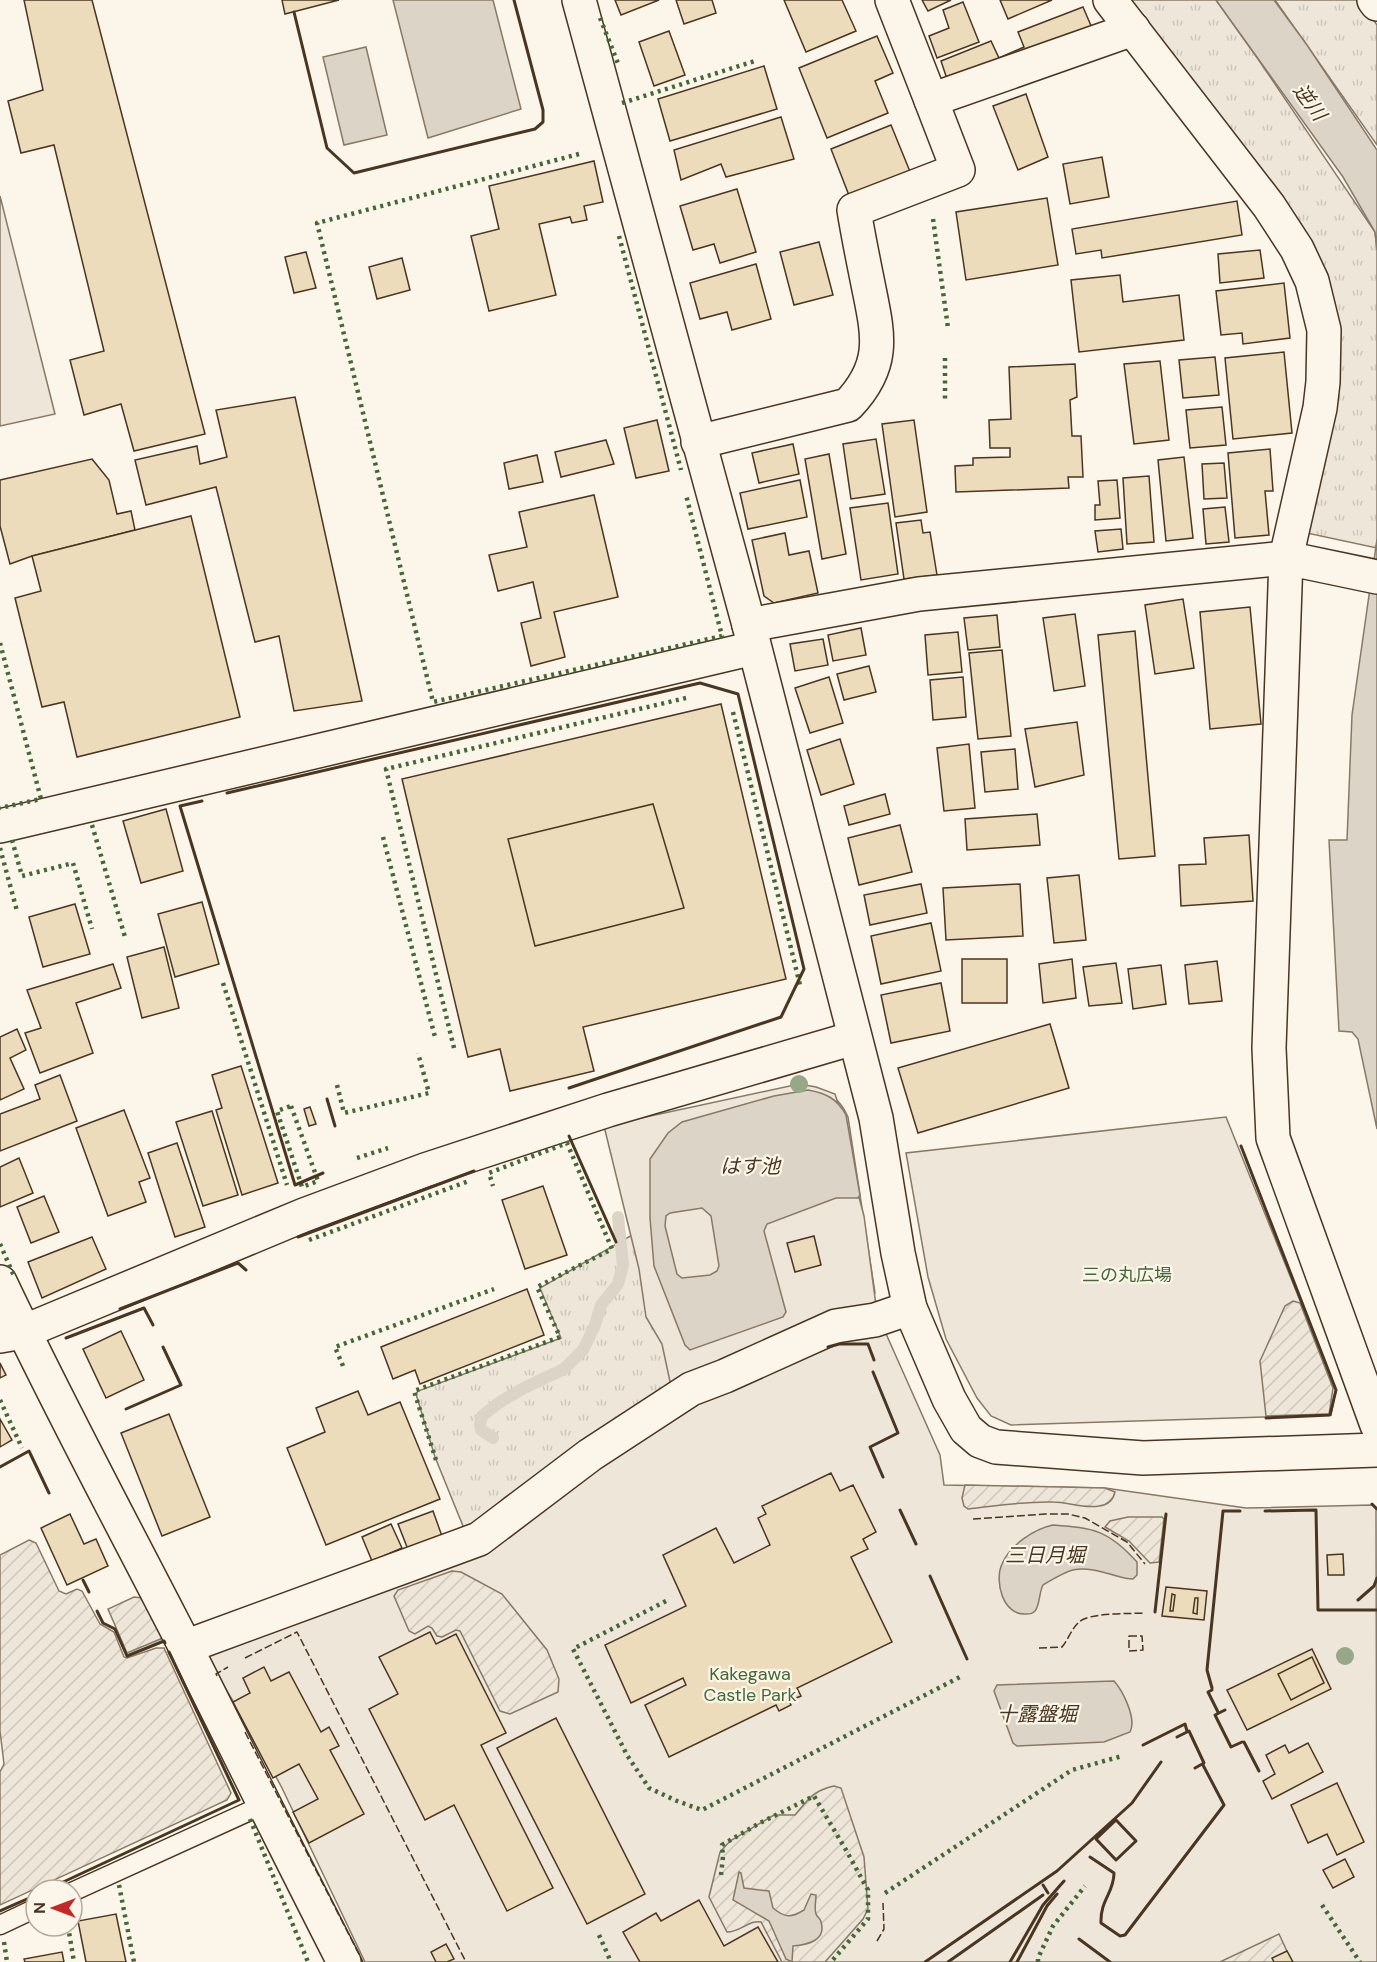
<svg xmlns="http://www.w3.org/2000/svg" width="1377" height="1962" font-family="'DM Sans','Noto Sans JP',sans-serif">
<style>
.grass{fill:url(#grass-tufts);stroke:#887966;stroke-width:1.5}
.park{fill:#ede6d9;stroke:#887966;stroke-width:1.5}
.garden{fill:url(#garden-furrows);stroke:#887966;stroke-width:1.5}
.water{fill:#dcd4c6;stroke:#887966;stroke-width:1.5;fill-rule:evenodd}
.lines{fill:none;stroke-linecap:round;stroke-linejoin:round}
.stream{stroke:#dcd4c6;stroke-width:12}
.building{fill:#ecdcbc;stroke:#4a3520;stroke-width:1.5}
.lane-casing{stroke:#4a3520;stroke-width:21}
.street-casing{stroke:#4a3520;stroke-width:36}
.lane{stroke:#fbf6e9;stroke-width:18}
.street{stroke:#fbf6e9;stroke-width:33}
.hedge{stroke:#436837;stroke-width:4.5;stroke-dasharray:3 4.5;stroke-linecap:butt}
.fence{stroke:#4a3520;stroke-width:1.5;stroke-dasharray:8 3;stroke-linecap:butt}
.wall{stroke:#4a3520;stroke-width:3}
.tree{fill:#96a887}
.labels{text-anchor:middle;stroke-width:4.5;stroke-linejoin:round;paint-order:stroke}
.park-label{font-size:18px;fill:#436837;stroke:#fbf6e9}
.water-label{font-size:20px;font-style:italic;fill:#4a3520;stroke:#fbf6e9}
</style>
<defs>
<pattern id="grass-tufts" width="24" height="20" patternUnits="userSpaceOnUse" patternTransform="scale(1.5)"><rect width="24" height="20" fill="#ede6d9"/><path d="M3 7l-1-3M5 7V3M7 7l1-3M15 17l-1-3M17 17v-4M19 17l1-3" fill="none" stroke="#cdc6ba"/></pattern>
<pattern id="garden-furrows" width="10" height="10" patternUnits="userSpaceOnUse" patternTransform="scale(1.5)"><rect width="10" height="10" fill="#ede6d9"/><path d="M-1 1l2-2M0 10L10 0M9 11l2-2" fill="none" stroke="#cdc6ba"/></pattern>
</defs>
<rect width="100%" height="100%" fill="#fbf6e9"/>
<g class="grass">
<path d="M1129,0H1216L1258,59L1375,232L1377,250V548L1302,532L1331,333Z"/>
<path d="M1275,0H1360L1377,25V145Z"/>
<path d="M814,1088C831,1092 841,1101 848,1117L875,1293L587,1443L504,1498L473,1530L465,1531L435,1457L416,1394L418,1391L561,1338L540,1288L641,1230Z"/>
</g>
<g class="park">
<path d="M0,196L55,414L0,426Z"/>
<path d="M799,1084L816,1087L835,1094L841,1113L845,1145L864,1216L876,1305L883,1327L940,1455L944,1485L1105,1488L1246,1508L1372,1505L1376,1509L1377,1962H365L282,1788L254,1736L203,1651L468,1543L675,1405L662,1344L646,1317L639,1269L604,1126Z"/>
<path d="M1226,1117L1336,1390L1331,1415L1011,1425L991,1416L977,1398L946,1339L928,1277L906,1153Z"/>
</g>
<g class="garden">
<path d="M1293,1301L1300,1303L1333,1388L1329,1414L1266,1416L1260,1361L1285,1306Z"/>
<path d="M965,1485L1105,1488L1115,1492C1113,1501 1108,1505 1099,1506C1083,1509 1068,1502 1053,1502C1025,1501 996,1506 968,1509L964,1506L962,1498Z"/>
<path d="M1128,1517H1162L1164,1519L1159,1562L1150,1563L1129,1541L1105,1527L1110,1521Z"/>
<path d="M29,1540L36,1543L59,1591L66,1594L77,1589L82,1591L100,1624L114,1632L124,1657L127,1658L156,1648H164L231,1793L227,1800L0,1905V1772L4,1764L0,1731V1555Z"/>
<path d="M452,1571L461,1572L502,1594L547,1650L559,1679L558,1692L510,1714L500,1711L460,1631L456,1630L442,1637L437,1636L432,1628L428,1626L415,1634L409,1631L394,1596L398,1590Z"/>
<path d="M134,1597L142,1598L163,1638L127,1653L108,1609Z"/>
<path d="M834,1786L841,1788L864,1857L868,1909L863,1919L825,1962H782L761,1922C748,1920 741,1932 727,1932L709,1897L720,1852L730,1841L774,1815H795C809,1799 812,1791 834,1786Z"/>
<path d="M1279,1934L1292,1962H1220Z"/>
</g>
<g class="water">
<path d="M393,0H493L521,109L428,138Z"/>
<path d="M1216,0H1274L1307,45L1377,150V250L1375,232L1343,177Z"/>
<path d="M366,47L387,135L344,145L323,57Z"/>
<path d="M1377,539V1129L1358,1039L1352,1032L1339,1031L1329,840H1347L1352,715Z"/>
<path d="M808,1090C825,1093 837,1098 846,1115L860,1195L858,1198H836L767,1224L764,1231L786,1312L783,1317L690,1350L685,1345L654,1266L650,1218V1159L668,1133L682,1122L774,1096ZM702,1208L711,1216L719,1266L717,1271L710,1275L682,1278L677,1274L665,1226L666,1216L670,1213Z"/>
<path d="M1053,1525C1094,1528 1108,1530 1137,1562V1575L1133,1579C1124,1579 1115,1575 1106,1573C1076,1564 1068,1570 1043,1585C1039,1592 1040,1605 1035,1611C1032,1614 1030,1614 1026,1614C1003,1616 994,1581 1002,1564C1010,1545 1034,1529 1053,1525Z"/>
<path d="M1114,1681C1123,1691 1137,1719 1130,1732L1104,1742L1017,1746L1013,1743L994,1691L997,1685Z"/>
<path d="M739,1872L741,1873L744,1888L769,1891L773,1908C785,1918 791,1918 804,1910L811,1894L816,1895C816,1901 814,1909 816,1914C817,1917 821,1919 821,1922C827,1941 806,1945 793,1946L792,1962L786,1959L769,1921L733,1900Z"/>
</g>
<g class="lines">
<path class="stream" d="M493,1438L481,1430L480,1424L482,1416L500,1402L524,1388L564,1369L583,1350L595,1325L601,1305L618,1284L623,1265L618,1217"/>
</g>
<g class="building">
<path d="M24,0H92L205,434L134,451L121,404L84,415L70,360L104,351L54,145L21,153L8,101L43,90Z"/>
<path d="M282,0H339L285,14Z"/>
<path d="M615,0H659L621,15Z"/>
<path d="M676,0H712L716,13L684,24Z"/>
<path d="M784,0H842L856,31L806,52Z"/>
<path d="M922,0H951L928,11Z"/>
<path d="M1000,0H1052L1008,19Z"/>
<path d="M963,2L979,42L937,58L929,36L949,28L943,10Z"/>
<path d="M1083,7L1095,35L950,88L941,61L991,41L999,58L1024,47L1018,32Z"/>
<path d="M669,31L685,75L654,86L639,42Z"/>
<path d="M877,36L893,73L875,81L888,113L827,138L799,68Z"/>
<path d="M764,66L777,109L670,141L658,99Z"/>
<path d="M1026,94L1048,157L1018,170L993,106Z"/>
<path d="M781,117L794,159L726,177L721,164L681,180L674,150Z"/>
<path d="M891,125L911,174L850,198L831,149Z"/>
<path d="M1102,157L1109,197L1070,204L1063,164Z"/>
<path d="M594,161L603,202L584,206L587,220L572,223L570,217L539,224L556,295L489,311L471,236L499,229L489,186Z"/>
<path d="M737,189L756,252L720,263L714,244L693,250L680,206Z"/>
<path d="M1047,198L1058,265L966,280L956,212Z"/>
<path d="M1237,201L1242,235L1102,258L1101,250L1076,254L1072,229Z"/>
<path d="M819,242L833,295L794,305L780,252Z"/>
<path d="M1260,250L1264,278L1220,283L1218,254Z"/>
<path d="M306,252L316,288L294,293L285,257Z"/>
<path d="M402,258L410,290L377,299L369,267Z"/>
<path d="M756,264L771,319L732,330L727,312L700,319L690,283Z"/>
<path d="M1120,275L1123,302L1179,295L1184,340L1079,352L1071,280Z"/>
<path d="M1284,283L1290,338L1243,344L1242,333L1221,335L1216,291Z"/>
<path d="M1284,352L1292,433L1233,439L1225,358Z"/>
<path d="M1215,357L1219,395L1183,398L1179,360Z"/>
<path d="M1160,361L1169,440L1134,444L1124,364Z"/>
<path d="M1075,364L1077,397L1070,400L1072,436H1081L1083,477H1068L1069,488L956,492L955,466L973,465V458L1010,457V448H990L989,420L1011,419L1009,367Z"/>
<path d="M295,397L362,701L294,711L279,636L255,642L216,487L146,505L135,460L197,446L200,464L227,457L216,410Z"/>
<path d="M1222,407L1226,445L1190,448L1186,410Z"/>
<path d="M657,420L669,471L636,478L624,428Z"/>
<path d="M914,420L927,512L895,517L882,424Z"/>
<path d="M876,439L885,494L851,499L843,444Z"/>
<path d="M606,440L614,464L561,477L555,452Z"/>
<path d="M793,444L799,474L759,483L752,453Z"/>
<path d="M1270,449L1273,491H1265L1269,535L1235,538L1228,453Z"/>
<path d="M829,454L846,554L822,559L805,459Z"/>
<path d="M537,455L543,482L509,489L504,463Z"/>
<path d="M1184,457L1193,538L1166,541L1158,460Z"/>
<path d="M92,459L109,480L117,514L131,511L135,530L32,556L10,564L0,526V480Z"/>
<path d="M1224,463L1227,498L1204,499L1202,464Z"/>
<path d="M1149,476L1154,542L1127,544L1123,478Z"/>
<path d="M800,480L807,517L748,529L740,493Z"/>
<path d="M1117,480L1120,518L1095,520V505H1100L1098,481Z"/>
<path d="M594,495L618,597L554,612L565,657L531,666L521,623L541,618L533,582L498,591L489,555L527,547L519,512Z"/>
<path d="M888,503L898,574L861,580L850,508Z"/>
<path d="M1225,507L1229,542L1206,544L1203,509Z"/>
<path d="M191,516L240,717L77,757L64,702L42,707L15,598L41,591L32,556Z"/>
<path d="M921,520L923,533L930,532L937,575L904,579L896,523Z"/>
<path d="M1121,529L1123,549L1098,552L1095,531Z"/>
<path d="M785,533L789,555L809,551L818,593L774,603L764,596L752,540Z"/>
<path d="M1183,599L1194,668L1155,674L1145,605Z"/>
<path d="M1250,607L1261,724L1210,729L1200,612Z"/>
<path d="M1075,614L1085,686L1054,691L1043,618Z"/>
<path d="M997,615L1000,647L968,650L964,618Z"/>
<path d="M861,628L866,655L833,661L828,635Z"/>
<path d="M1135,631L1155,856L1119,859L1098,635Z"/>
<path d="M958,632L962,672L928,675L925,635Z"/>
<path d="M823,639L828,665L795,671L790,644Z"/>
<path d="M1002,650L1011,736L978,739L969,653Z"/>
<path d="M869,666L876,692L844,700L837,674Z"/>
<path d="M829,677L843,723L810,733L795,688Z"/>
<path d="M963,677L966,717L933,720L930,680Z"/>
<path d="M721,704L786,979L583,1027L594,1071L510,1091L500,1049L468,1057L402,779Z"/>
<path d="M1077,722L1084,775L1035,787L1025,729Z"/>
<path d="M840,739L854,784L821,795L807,750Z"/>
<path d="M969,744L975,808L944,811L937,748Z"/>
<path d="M1015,749L1018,789L985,792L981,752Z"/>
<path d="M885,794L890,814L849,825L844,806Z"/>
<path d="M653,804L684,908L535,946L508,839Z"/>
<path d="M166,809L183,871L141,883L123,821Z"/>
<path d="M1037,814L1040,845L967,850L965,819Z"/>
<path d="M900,825L912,872L859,885L848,838Z"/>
<path d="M1249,835L1253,901L1181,906L1179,865L1206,864L1204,838Z"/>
<path d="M1079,875L1086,940L1054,943L1047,878Z"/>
<path d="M921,884L927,913L870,925L864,895Z"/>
<path d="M1020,884L1023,936L946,940L943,888Z"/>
<path d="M202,902L219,964L175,977L158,914Z"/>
<path d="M75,904L90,954L43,967L29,917Z"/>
<path d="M931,923L941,971L881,984L871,936Z"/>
<path d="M164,947L179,1008L142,1018L127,957Z"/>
<rect x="962" y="959" width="45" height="44"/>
<path d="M1072,959L1076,998L1043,1003L1039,964Z"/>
<path d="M1217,961L1222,1001L1189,1004L1185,965Z"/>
<path d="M1116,963L1122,1003L1089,1006L1083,967Z"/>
<path d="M113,964L121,988L76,1003L93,1053L40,1073L25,1033L41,1028L27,990Z"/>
<path d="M1161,965L1166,1004L1133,1009L1128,969Z"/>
<path d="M941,983L950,1031L891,1043L881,995Z"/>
<path d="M1050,1024L1069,1088L918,1133L898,1068Z"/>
<path d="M17,1029L26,1050L10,1058L24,1089L0,1100V1037Z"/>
<path d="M241,1066L278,1183L242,1195L216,1110L222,1108L212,1075Z"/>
<path d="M60,1075L77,1121L0,1151V1114L40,1099L35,1085Z"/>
<path d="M310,1107L316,1124L309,1126L304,1109Z"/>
<path d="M124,1110L150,1178L139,1182L146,1202L108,1216L76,1128Z"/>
<path d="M212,1111L238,1195L203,1206L176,1122Z"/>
<path d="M177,1143L205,1227L175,1237L148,1153Z"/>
<path d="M19,1158L33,1193L0,1207V1167Z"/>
<path d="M543,1186L567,1255L525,1269L502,1200Z"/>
<path d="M44,1196L59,1232L31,1243L17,1207Z"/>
<path d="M814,1236L821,1265L795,1272L787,1243Z"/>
<path d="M92,1237L106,1269L42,1298L28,1262Z"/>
<path d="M527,1289L544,1335L420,1384L415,1370L393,1379L381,1347Z"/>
<path d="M121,1331L144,1380L106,1398L83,1349Z"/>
<path d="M0,1363L6,1375L0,1378Z"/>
<path d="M358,1391L368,1415L400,1402L440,1499L326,1545L287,1448L325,1432L316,1408Z"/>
<path d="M169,1414L210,1517L162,1536L121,1433Z"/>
<path d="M0,1419L12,1440L0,1447Z"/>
<path d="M831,1473L840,1491L853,1485L876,1532L863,1539L868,1549L851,1557L892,1642L797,1688L801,1696L789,1701L791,1705L779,1711L776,1705L669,1757L645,1705L686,1685L683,1678L631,1703L605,1645L686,1606L663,1555L716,1528L734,1563L770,1545L758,1518L766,1514L762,1506Z"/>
<path d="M433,1511L443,1539L409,1552L398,1524Z"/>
<path d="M70,1514L84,1544L96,1539L108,1566L67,1585L41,1528Z"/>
<path d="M391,1524L402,1548L372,1561L362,1537Z"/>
<path d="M1343,1554L1344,1575H1328L1327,1555Z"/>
<path d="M1166,1587L1207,1591L1204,1620L1162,1616Z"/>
<path d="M1172,1594L1175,1595L1173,1611H1170Z"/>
<path d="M1195,1598H1198L1197,1614L1193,1613Z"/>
<path d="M430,1632L436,1644L456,1634L506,1733L481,1745L553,1888L507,1911L454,1805L425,1820L369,1709L398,1694L379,1657Z"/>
<path d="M1312,1649L1331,1689L1247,1730L1227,1690Z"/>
<path d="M1312,1657L1324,1683L1291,1700L1278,1674Z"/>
<path d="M264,1667L271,1681L289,1672L321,1732L329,1727L339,1746L330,1750L364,1814L309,1843L293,1812L318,1799L299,1764L273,1778L233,1702L250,1693L243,1678Z"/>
<path d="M556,1718L645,1894L587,1924L497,1748Z"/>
<path d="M1308,1743L1323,1772L1272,1799L1263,1781L1275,1774L1266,1755L1285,1745L1289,1753Z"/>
<path d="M1337,1783L1364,1842L1337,1855L1327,1834L1308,1843L1291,1805Z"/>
<path d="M1345,1859L1354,1877L1333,1888L1323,1870Z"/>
<path d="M699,1900L724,1946L758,1927L778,1962H640L623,1932L656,1913L661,1921Z"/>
<path d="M116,1914L126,1962H86L78,1921Z"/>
<path d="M446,1944L454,1959L447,1962H436L431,1952Z"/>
<path d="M1287,1951L1293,1962H1274L1272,1958Z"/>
<path d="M62,1952L64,1962H25L24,1959Z"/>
</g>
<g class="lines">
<g class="lane-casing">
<g id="lane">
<path d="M72,1892L263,1805"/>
<path d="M0,1925L36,1908"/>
</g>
</g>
<g class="street-casing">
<g id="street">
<path d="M579,0L749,625L876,1118L898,1253L910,1308L949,1399L966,1429L980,1441L996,1447L1143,1458L1377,1450"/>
<path d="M892,0L931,100"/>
<path d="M1110,0L1269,206L1297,249L1312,281L1324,330L1323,382L1320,408L1286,558L1269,1048L1273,1138L1377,1425"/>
<path d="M1374,0L1377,4"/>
<path d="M698,442L848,405C887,364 878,334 868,284C863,259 858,235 854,210L958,170L931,100L1133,29"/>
<path d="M749,625L919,594L1286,558L1377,577"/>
<path d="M0,826L754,648"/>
<path d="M0,1282C58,1405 123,1525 185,1646C238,1751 290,1857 344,1962"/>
<path d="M0,1336L23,1332L304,1215L425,1170L608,1110L854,1038"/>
<path d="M185,1647L479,1539L590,1455L691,1389L725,1376L836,1326L875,1320L910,1308"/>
</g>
</g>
<use href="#lane" class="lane"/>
<use href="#street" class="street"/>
<g class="hedge">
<path d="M600,18L619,66"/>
<path d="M622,103L755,61"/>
<path d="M579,154L317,223L433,702L722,636L686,495"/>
<path d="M933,219L948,328"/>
<path d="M619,236L681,470"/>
<path d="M945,358V400"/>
<path d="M0,643L41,799L0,808"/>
<path d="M733,712L800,985"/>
<path d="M92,825L125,937"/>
<path d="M383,837L435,1037"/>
<path d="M12,840L22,876L73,863L92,929"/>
<path d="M0,848L17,911"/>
<path d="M223,983L287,1185"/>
<path d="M454,1048L386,769L690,697"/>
<path d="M337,1085L344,1113L429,1093L418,1053"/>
<path d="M291,1106L318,1181L302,1187L277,1111Z"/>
<path d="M357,1158L388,1148"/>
<path d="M309,1240L469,1181"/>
<path d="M0,1244L14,1276"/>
<path d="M343,1366L335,1347L494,1289"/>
<path d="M0,1400L22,1448"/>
<path d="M436,1460L414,1391L560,1337L537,1287L612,1249L567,1143L489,1173L493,1186"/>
<path d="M666,1601L573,1649L627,1755L649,1788L677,1801L702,1810L960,1677"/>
<path d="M250,1819L308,1962"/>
<path d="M721,1875L723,1857L722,1845L758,1824L814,1796L846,1850L868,1890V1919L831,1962"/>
<path d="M119,1885L134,1962"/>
<path d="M885,1893L1072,1770L1122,1756"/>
<path d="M1322,1905L1360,1962"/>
<path d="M68,1926L74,1962"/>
<path d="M599,1935L611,1962"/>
<path d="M4,1942L7,1962"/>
<path d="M1038,1962V1958L1053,1926L1085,1886"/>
</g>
<g class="fence">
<path d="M973,1519L1045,1514H1068L1085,1518L1127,1542L1145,1564"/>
<path d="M1129,1636H1142L1143,1650L1129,1651Z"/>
<path d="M1039,1648L1062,1647C1068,1640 1071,1630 1078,1623C1087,1612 1130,1614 1145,1613"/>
<path d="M245,1658L297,1632L466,1962"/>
<path d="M217,1676L216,1674L228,1667"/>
<path d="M245,1732L363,1962"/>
<path d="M877,1941L884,1929L883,1903"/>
</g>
<g class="wall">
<path d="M294,12L327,148L354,173L535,129L543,122V110L514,0"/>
<path d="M227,793L700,683L738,694L804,969L781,1017L569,1088"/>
<path d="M202,801L180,806L295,1185L323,1173"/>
<path d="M327,1099L335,1126"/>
<path d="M569,1136L616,1242"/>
<path d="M1241,1146L1336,1390L1330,1415L1266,1418"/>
<path d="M298,1237L474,1171"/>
<path d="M120,1309L238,1263L246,1270"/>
<path d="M66,1338L144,1308L153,1325"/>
<path d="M828,1347L839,1344H868L874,1360"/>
<path d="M873,1372L898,1433L870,1447L883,1477"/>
<path d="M126,1409L181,1385L163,1347"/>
<path d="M0,1467L29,1451L49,1493"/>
<path d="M1372,1504L1377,1509"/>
<path d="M900,1510L916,1544"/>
<path d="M1265,1511L1316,1510L1318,1610H1377"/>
<path d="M930,1576L967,1659"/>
<path d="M83,1580L89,1592"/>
<path d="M1358,1600L1374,1586L1377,1578"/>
<path d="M97,1611L103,1623L115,1629L127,1656L164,1641L165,1643"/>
<path d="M1155,1612L1166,1514"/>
<path d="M1212,1688L1207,1670L1223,1511H1240"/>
<path d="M1212,1690L1208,1692L1218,1712"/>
<path d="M1225,1710L1215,1715L1231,1747L1242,1742"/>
<path d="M1177,1737L1189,1731L1204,1763L1195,1768"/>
<path d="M1244,1742L1259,1771"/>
<path d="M1143,1745L1185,1724L1187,1731"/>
<path d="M1116,1820L1136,1841L1116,1860L1096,1839Z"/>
<path d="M1090,1857L1114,1873C1114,1893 1100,1900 1101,1923L1120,1936L1125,1935L1224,1805L1203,1765"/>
<path d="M1043,1885L1048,1893"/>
<path d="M46,1890L239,1800L169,1652"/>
<path d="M0,1911L36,1895"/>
<path d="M1079,1939L1110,1962"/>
<path d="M925,1962L1057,1871L1132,1803L1161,1762"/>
<path d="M948,1962L1043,1895"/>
<path d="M1010,1962L1043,1905L1064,1881"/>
<path d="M1017,1962L1047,1906L1057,1894"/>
</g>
</g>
<g class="tree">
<circle cx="799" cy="1084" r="9"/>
<circle cx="1345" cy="1656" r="9"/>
</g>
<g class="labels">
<g class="park-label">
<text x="1127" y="1281">三の丸広場</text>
<text x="750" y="1680">Kakegawa<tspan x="750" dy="21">Castle Park</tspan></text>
</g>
<g class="water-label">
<text transform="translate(1310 102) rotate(54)" y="7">逆川</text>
<text x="750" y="1173">はす池</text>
<text x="1045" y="1562">三日月堀</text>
<text x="1037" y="1721">十露盤堀</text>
</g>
</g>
<g transform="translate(54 1908) rotate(270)"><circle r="28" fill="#fbf6e9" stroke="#b4a999" stroke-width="1.5"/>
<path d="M0-4.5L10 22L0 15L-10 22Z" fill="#c62828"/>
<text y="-9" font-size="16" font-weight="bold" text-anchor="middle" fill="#4a3520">N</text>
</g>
</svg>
